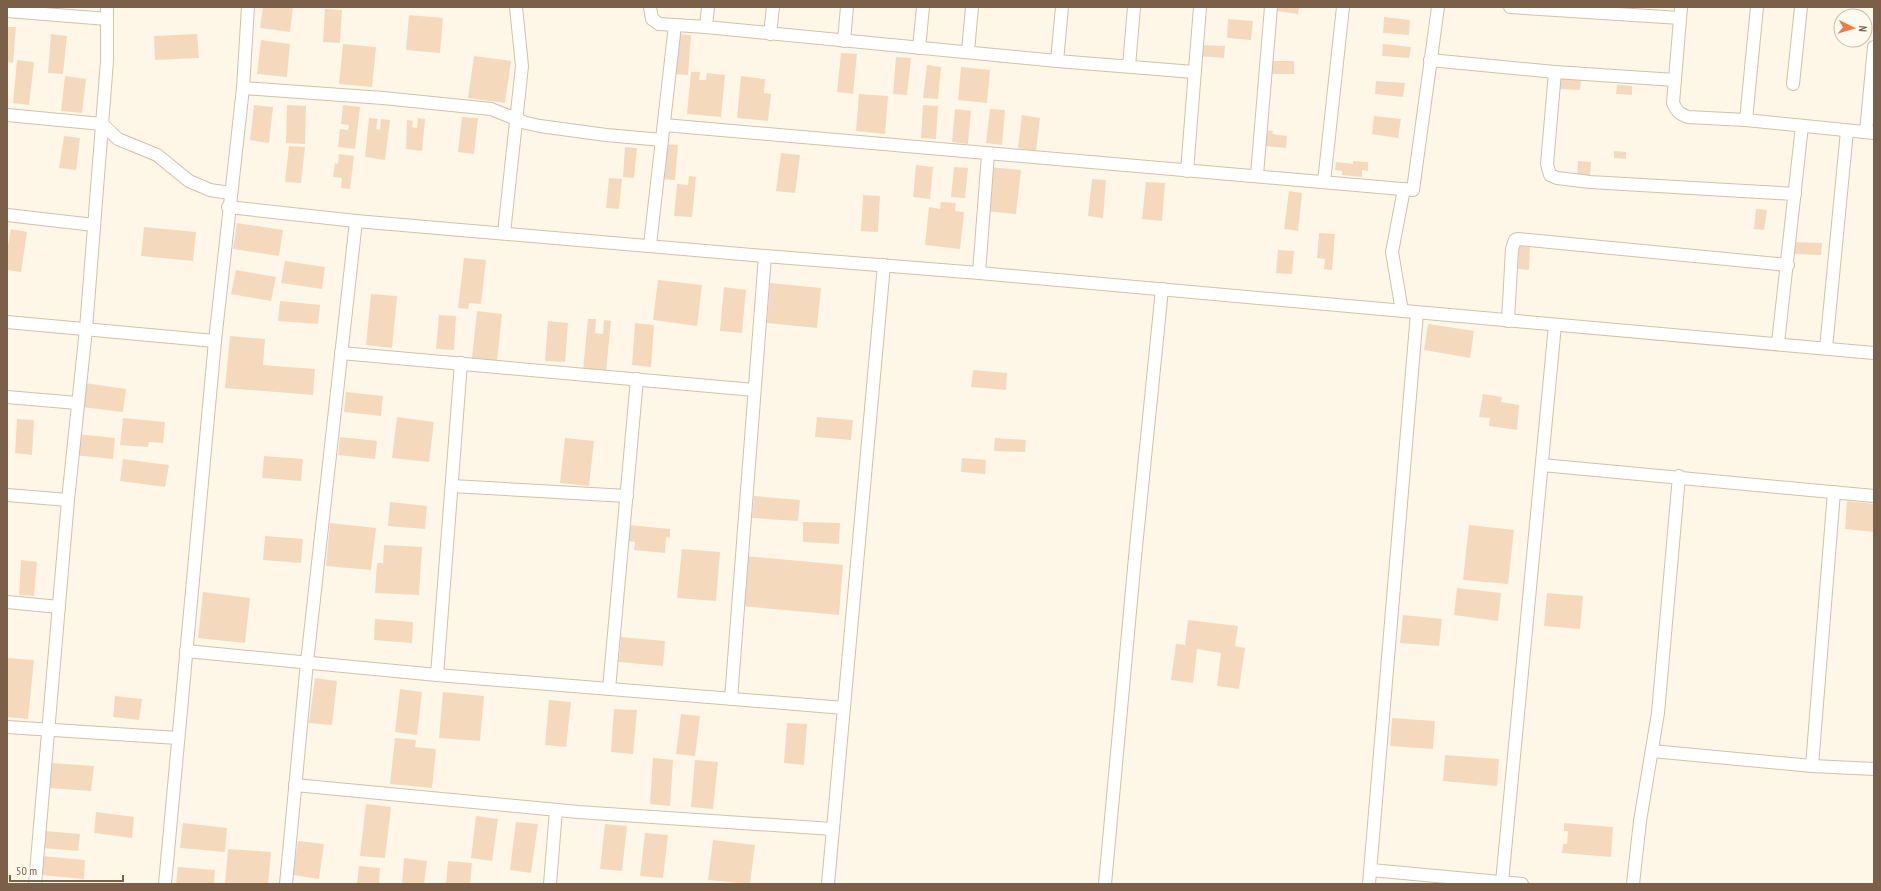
<svg xmlns="http://www.w3.org/2000/svg" width="1881" height="891" font-family="'PT Sans Narrow',sans-serif">
<style>
.building{fill:#f5d9bd}
.lines{fill:none;stroke-linecap:round;stroke-linejoin:round}
.street-casing{stroke:#d2c0ac;stroke-width:14}
.street{stroke:#fff;stroke-width:12}
</style>
<rect width="100%" height="100%" fill="#fef7e8"/>
<g class="building">
<path d="M263,7H293L290,32L260,28Z"/>
<path d="M1276,7H1299L1298,14L1276,11Z"/>
<path d="M325,9L342,10L340,43L323,42Z"/>
<path d="M409,15L443,18L440,53L406,50Z"/>
<path d="M1384,17L1410,20L1409,35L1383,33Z"/>
<path d="M1228,19L1253,21L1251,40L1227,38Z"/>
<path d="M7,27H16L13,63L7,62Z"/>
<path d="M51,34L67,36L63,74L48,73Z"/>
<path d="M197,34L199,58L155,60L154,36Z"/>
<path d="M675,34L691,35L688,75L672,74Z"/>
<path d="M261,40L290,44L287,77L257,74Z"/>
<path d="M343,44L376,47L372,87L339,84Z"/>
<path d="M1383,44L1411,47L1409,58L1382,56Z"/>
<path d="M1199,45L1225,46L1224,58L1199,56Z"/>
<path d="M841,53L857,54L853,94L837,92Z"/>
<path d="M474,56L511,61L505,103L468,98Z"/>
<path d="M896,57L911,58L907,95L893,94Z"/>
<path d="M17,60L34,62L29,105L13,103Z"/>
<rect x="1272" y="61" width="22" height="13"/>
<path d="M927,65L941,67L938,99L923,98Z"/>
<path d="M961,67L990,70L987,103L958,100Z"/>
<path d="M691,72H700L699,80H706L707,73L725,75L721,117L687,114Z"/>
<path d="M65,76L86,79L82,113L61,111Z"/>
<path d="M741,76L765,79L764,93L771,94L768,121L737,118Z"/>
<path d="M1558,78L1581,79L1580,90L1558,89Z"/>
<path d="M1376,81L1405,83L1403,97L1375,94Z"/>
<path d="M1617,85L1632,86V95L1616,94Z"/>
<path d="M859,94L888,96L885,134L856,131Z"/>
<path d="M254,105L273,107L269,143L250,140Z"/>
<path d="M287,105L306,106L305,144L286,143Z"/>
<path d="M343,105L360,107L355,149L338,147L340,129L348,130L349,125L341,124Z"/>
<path d="M923,105L938,106L936,139L921,138Z"/>
<path d="M955,109L971,111L968,144L952,142Z"/>
<path d="M990,109L1005,110L1002,145L986,143Z"/>
<path d="M1022,115L1040,118L1036,151L1018,148Z"/>
<path d="M1374,116L1401,119L1398,138L1372,134Z"/>
<path d="M462,117L478,118L474,154L458,152Z"/>
<path d="M369,118L378,119L376,129L380,130L381,119L390,120L385,160L365,157Z"/>
<path d="M418,118L425,119L422,151L406,149L407,120L413,121L412,127L417,128Z"/>
<path d="M1266,130L1273,131L1272,134L1287,136L1286,148L1264,146Z"/>
<path d="M64,136L80,138L76,170L59,168Z"/>
<path d="M663,144L678,145L675,180L660,179Z"/>
<path d="M289,146L305,147L301,183L285,182Z"/>
<path d="M625,147L637,148L634,178L623,177Z"/>
<path d="M1614,151L1626,152V159L1614,158Z"/>
<path d="M781,153L800,155L795,193L776,191Z"/>
<path d="M339,154L354,156L350,189L341,188L342,178L333,177L335,163L338,164Z"/>
<path d="M1353,161L1368,162V171L1362,170V177L1342,175V171L1335,170L1336,162L1353,164Z"/>
<path d="M1578,161L1591,162L1590,177H1577Z"/>
<path d="M916,165L933,167L930,199L913,197Z"/>
<path d="M954,167L968,168L965,198L951,197Z"/>
<path d="M988,167L1021,170L1016,214L984,211Z"/>
<path d="M689,176L696,177L692,217L674,216L677,184L688,185Z"/>
<path d="M609,178L622,179L619,209L606,208Z"/>
<path d="M1092,179L1106,180L1103,218L1088,216Z"/>
<path d="M1146,182L1165,183L1162,221L1142,219Z"/>
<path d="M1289,191L1302,193L1298,231L1284,229Z"/>
<path d="M863,195L880,196L878,232L861,231Z"/>
<path d="M941,202L956,203L955,211L964,212L960,249L925,245L929,207L940,209Z"/>
<path d="M1756,209L1767,210L1764,230L1754,229Z"/>
<path d="M237,223L283,230L279,256L233,249Z"/>
<path d="M144,227L196,232L193,261L141,256Z"/>
<path d="M11,229L27,232L21,272L7,270V251Z"/>
<path d="M1319,233L1335,234L1332,270L1324,269L1325,259L1317,258Z"/>
<path d="M1793,242L1822,243L1821,255L1793,254Z"/>
<path d="M1519,246L1530,247L1529,270L1518,269Z"/>
<path d="M1278,250L1294,251L1292,274L1276,273Z"/>
<path d="M464,258L486,260L481,304L469,303L468,309L458,308Z"/>
<path d="M285,261L325,267L322,289L281,283Z"/>
<path d="M236,270L276,277L271,301L231,294Z"/>
<path d="M658,280L702,285L697,326L653,320Z"/>
<path d="M770,283L821,288L817,328L767,323Z"/>
<path d="M724,287L746,290L742,333L720,331Z"/>
<path d="M371,294L397,296L392,348L366,345Z"/>
<path d="M280,301L320,305L318,324L278,321Z"/>
<path d="M477,311L502,314L497,360L472,358Z"/>
<path d="M439,315L456,316L454,350L436,349Z"/>
<path d="M588,319H596L595,333L603,334L604,320L611,321L606,372L583,370Z"/>
<path d="M548,321L568,323L565,362L545,361Z"/>
<path d="M635,323L654,325L651,367L632,365Z"/>
<path d="M1428,324L1474,331L1470,358L1424,350Z"/>
<path d="M230,336L265,339L263,365L315,369L313,395L225,388Z"/>
<path d="M973,370L1007,373L1006,390L971,387Z"/>
<path d="M85,383L126,389L123,412L82,407Z"/>
<path d="M346,392L383,396L381,416L344,412Z"/>
<path d="M1483,394L1502,397L1501,402L1519,405L1517,430L1489,426L1490,418L1479,417Z"/>
<path d="M397,417L434,422L429,462L392,458Z"/>
<path d="M817,417L853,420L851,440L815,437Z"/>
<path d="M123,418L165,422L163,443L149,442L148,447L120,445Z"/>
<path d="M17,419L34,420L32,455L15,453Z"/>
<path d="M77,434L115,438L113,459L74,455Z"/>
<path d="M340,437L377,441L375,459L338,455Z"/>
<path d="M565,438L594,441L589,486L560,483Z"/>
<path d="M995,438L1026,440L1025,452L994,451Z"/>
<path d="M264,456L303,459L301,481L262,478Z"/>
<path d="M962,458L986,460L985,474L961,472Z"/>
<path d="M123,459L169,465L165,487L120,481Z"/>
<path d="M754,496L800,500L798,521L752,518Z"/>
<path d="M1847,501L1874,504V532L1845,529Z"/>
<path d="M390,502L427,506L425,529L388,526Z"/>
<path d="M803,522L840,523L839,544L803,542Z"/>
<path d="M330,523L376,528L371,570L326,566Z"/>
<path d="M629,525L670,529V538L666,537L665,553L634,550L635,542L627,541Z"/>
<path d="M1469,525L1514,530L1508,584L1463,580Z"/>
<path d="M265,536L303,539L301,563L263,560Z"/>
<path d="M384,545L422,547L419,595L375,593L377,563H383Z"/>
<path d="M682,549L720,552L716,601L677,598Z"/>
<path d="M745,556L843,565L839,615L741,606Z"/>
<path d="M21,560L37,562L34,596L19,595Z"/>
<path d="M1457,588L1501,593L1498,621L1454,615Z"/>
<path d="M203,592L250,598L245,643L198,638Z"/>
<path d="M1547,593L1583,596L1580,629L1544,626Z"/>
<path d="M1403,615L1442,619L1439,646L1400,643Z"/>
<path d="M375,619L413,622L412,643L374,640Z"/>
<path d="M1188,620L1238,626L1235,646L1245,648L1239,689L1217,686L1221,653L1197,649L1193,683L1171,680L1176,644L1185,645Z"/>
<path d="M621,637L665,641L663,666L619,662Z"/>
<path d="M7,658L34,660L28,719L7,717Z"/>
<path d="M315,678L337,681L332,725L309,723Z"/>
<path d="M400,689L422,692L417,735L395,732Z"/>
<path d="M443,692L484,696L480,741L439,738Z"/>
<path d="M115,696L142,699L139,720L113,717Z"/>
<path d="M549,700L571,702L566,747L545,745Z"/>
<path d="M614,709L637,710L633,754L611,752Z"/>
<path d="M681,714L700,716L695,756L676,754Z"/>
<path d="M1392,718L1435,721L1433,749L1390,746Z"/>
<path d="M787,723L807,724L804,765L784,763Z"/>
<path d="M395,738L416,740L415,747L436,749L432,788L390,784Z"/>
<path d="M1445,755L1499,759L1497,786L1443,781Z"/>
<path d="M653,758L673,760L670,806L650,804Z"/>
<path d="M695,760L718,762L713,809L691,807Z"/>
<path d="M51,763L94,766L91,791L49,788Z"/>
<path d="M366,804L391,807L385,858L360,856Z"/>
<path d="M96,812L134,817L132,838L94,833Z"/>
<path d="M476,816L498,819L492,861L471,858Z"/>
<path d="M516,822L538,824L531,873L510,870Z"/>
<path d="M183,823L227,828L225,852L180,848Z"/>
<path d="M1564,823L1613,827L1611,857L1562,853L1563,844H1567L1568,831H1564Z"/>
<path d="M605,824L627,826L622,871L600,869Z"/>
<path d="M45,831L80,834L78,851L43,848Z"/>
<path d="M645,833L668,835L663,878L640,876Z"/>
<path d="M713,840L755,845L750,884L708,880Z"/>
<path d="M298,841L324,844L319,879L293,875Z"/>
<path d="M228,849L271,852L268,884H225Z"/>
<path d="M42,856L85,860L84,879L40,875Z"/>
<path d="M404,858L427,861L424,884H402Z"/>
<path d="M448,861L472,863L470,884H446Z"/>
<path d="M359,866L380,868L379,884H357Z"/>
<path d="M178,867L215,870L214,884H176Z"/>
</g>
<g class="lines">
<g class="street-casing">
<g id="street">
<path d="M650,7L652,19L659,24L706,27L1057,61L1194,72"/>
<path d="M1510,7L1680,18"/>
<path d="M1681,7L1673,103C1677,112 1680,114 1688,117L1746,120L1874,133"/>
<path d="M7,11L107,19"/>
<path d="M706,27L708,7"/>
<path d="M770,34L773,7"/>
<path d="M844,41L847,7"/>
<path d="M919,48L923,7"/>
<path d="M968,51L972,7"/>
<path d="M1430,60L1555,72L1675,80"/>
<path d="M1057,61L1062,7"/>
<path d="M1129,66L1134,7"/>
<path d="M1555,72L1547,164L1550,175L1557,178L1590,182L1795,194"/>
<path d="M1793,84L1801,7"/>
<path d="M243,88L383,98L491,109L526,123L540,126L606,135L662,140"/>
<path d="M7,115L102,124L118,139L157,155L189,181L210,190L230,193"/>
<path d="M1746,120L1757,7"/>
<path d="M664,125L1413,190L1438,7"/>
<path d="M1866,132L1874,47"/>
<path d="M1187,171L1200,7"/>
<path d="M1257,175L1271,7"/>
<path d="M1324,182L1343,7"/>
<path d="M228,207L356,221L765,256L979,273L1874,353"/>
<path d="M7,215L94,225"/>
<path d="M504,233L522,66L516,7"/>
<path d="M650,245L675,25"/>
<path d="M979,273L988,154"/>
<path d="M1402,311L1392,252L1404,189"/>
<path d="M1508,321L1512,249L1515,240L1518,239L1788,265"/>
<path d="M7,322L215,341"/>
<path d="M1778,343L1802,126"/>
<path d="M1826,348L1847,131"/>
<path d="M341,353L754,390"/>
<path d="M7,397L77,403"/>
<path d="M1542,465L1874,496"/>
<path d="M452,486L627,496"/>
<path d="M7,495L68,500"/>
<path d="M7,602L59,607"/>
<path d="M186,651L437,675L844,708"/>
<path d="M437,675L461,363"/>
<path d="M609,689L637,379"/>
<path d="M731,699L765,256"/>
<path d="M7,727L178,738"/>
<path d="M1652,751L1812,766L1874,769"/>
<path d="M1812,766L1834,492"/>
<path d="M295,785L578,812L833,829"/>
<path d="M1371,870L1522,884"/>
<path d="M1502,882L1555,325"/>
<path d="M35,884L68,500L86,329L107,61V7"/>
<path d="M165,884L215,341L243,88L248,7"/>
<path d="M286,884L307,662L356,221"/>
<path d="M550,884L556,810"/>
<path d="M828,884L884,265"/>
<path d="M1105,884L1135,557L1162,289"/>
<path d="M1369,884L1417,313"/>
<path d="M1633,884L1640,821L1658,713L1679,476"/>
</g>
</g>
<use href="#street" class="street"/>
</g>
<rect width="1881" height="891" fill="none" stroke="#7b5f49" stroke-width="16"/>
<g transform="translate(1853 28) rotate(95)"><circle r="19" fill="#fffaf0" stroke="#cabcad"/>
<path d="M0-3L7 15L0 10L-7 15Z" fill="#ef7b45"/>
<text y="-6" font-size="11" font-weight="bold" text-anchor="middle" fill="#7b5f49">N</text>
</g>
<path d="M10 875v6h113v-6" fill="none" stroke="#7b5f49" stroke-width="2"/>
<text x="16" y="875" font-size="12" fill="#7b5f49" stroke="#fffaf0" stroke-width="3" paint-order="stroke">50 m</text>
</svg>
